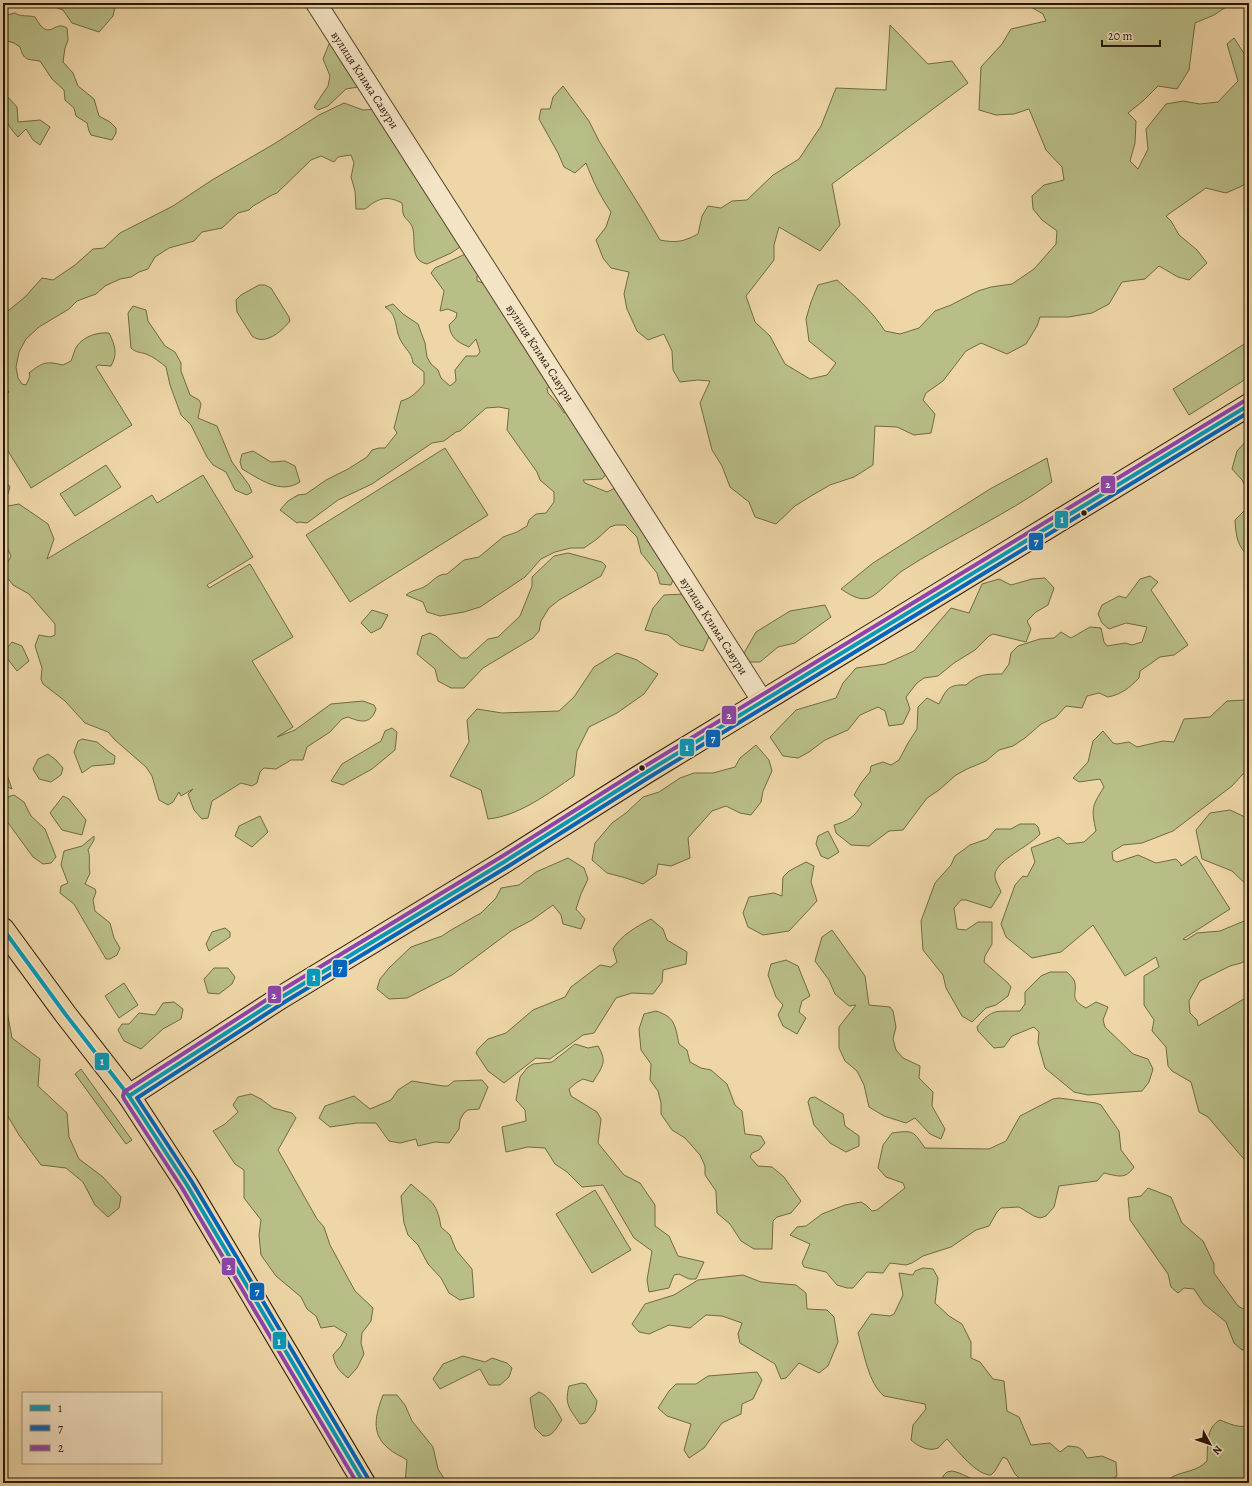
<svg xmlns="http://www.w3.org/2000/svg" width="1252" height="1486" font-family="Alegreya,serif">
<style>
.green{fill:#b9be87;stroke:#706a46}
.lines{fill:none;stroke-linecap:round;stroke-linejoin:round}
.minor-casing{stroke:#58462e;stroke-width:22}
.major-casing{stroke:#261606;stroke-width:24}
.highway-casing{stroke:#261606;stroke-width:24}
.minor{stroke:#f4e4c6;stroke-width:20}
.major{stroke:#eed6a7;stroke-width:22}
.highway{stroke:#eed6a7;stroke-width:22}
.bus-1-casing{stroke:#f4e4c6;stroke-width:7}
.bus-2-casing{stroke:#f4e4c6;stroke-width:7}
.bus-3-casing{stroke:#f4e4c6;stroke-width:7}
.bus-1{stroke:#049aba;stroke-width:4}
.bus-2{stroke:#0065bd;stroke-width:4}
.bus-3{stroke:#8e44ad;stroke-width:4}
.bus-dot{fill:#261606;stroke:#f4e4c6;stroke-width:1.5}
.labels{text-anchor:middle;stroke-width:4;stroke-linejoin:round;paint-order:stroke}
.street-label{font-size:12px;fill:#261606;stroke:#f4e4c6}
.line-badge{stroke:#f4e4c6;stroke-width:1.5}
.badge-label{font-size:11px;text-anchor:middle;font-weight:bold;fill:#fff}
</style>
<rect width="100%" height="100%" fill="#eed6a7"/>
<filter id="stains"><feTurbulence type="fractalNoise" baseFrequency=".005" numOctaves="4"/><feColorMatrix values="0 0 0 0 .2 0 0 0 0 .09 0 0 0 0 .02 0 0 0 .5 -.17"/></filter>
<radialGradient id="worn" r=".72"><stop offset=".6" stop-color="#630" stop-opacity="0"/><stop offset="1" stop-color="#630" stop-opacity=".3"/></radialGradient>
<g class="green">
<path d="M51,3H112L115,7L113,16L99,32L72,23L63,10L55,7Z"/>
<path d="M1030,3H1232L1214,15L1195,23L1189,70L1177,89L1158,86L1143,101L1128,113L1136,121L1135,143L1130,161L1138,169L1148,149L1146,129L1166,104L1183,101L1200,104L1218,102L1238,81L1227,44L1234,38L1245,55L1249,58V179L1242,186L1226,193L1206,188L1166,216L1171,221L1179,235L1197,250L1207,263L1189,280L1178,277L1159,266L1145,279L1122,282L1109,304L1092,313L1069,317H1040L1037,326L1026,344L1007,354L981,343L966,351L943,381L926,393L923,400L935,414L931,433L914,435L897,427L875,426L873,465L854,477L830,485L811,496L795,506L776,524L755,517L749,502L730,487L722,466L712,450L700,403L710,381L698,380L680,382L673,370L672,351L664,334L648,340L637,331L627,309L624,294L629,272L611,268L603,258L596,240L606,227L611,212C600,196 593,181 586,163L575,173L564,167L558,153L539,119L541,109H550L553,97L563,86L589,121L599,141L641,208L660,240C676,243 683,242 698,234L702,216L708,206L721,208L732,201L747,200L773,175L799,159L821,126L836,88L886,90L890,25L928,64L952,61L968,83L832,184L840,225L820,251L779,227L774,245V260L746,296L755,322L770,336L785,364L810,379L827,375L836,363L809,341L806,319L811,302L818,285L837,280C855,296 872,311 885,331L900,334L919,328L935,311L951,305L978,291L991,287L1012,284L1034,269L1056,244L1057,231L1042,220L1033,209L1032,196L1044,185L1064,180L1062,167L1046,150L1029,109L1014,114L996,115L979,110L981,67L1002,44L1011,29L1046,21L1043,14L1031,7Z"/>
<path d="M15,13C20,17 28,15 35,17C50,44 53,19 67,28L68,40L65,48L63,62L73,73L78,86L94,99L99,116L110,122L116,128V133L112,140L91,135L89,131L87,123L76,116L74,108L65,100L64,90L52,79L40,61C27,59 24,61 20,47L14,43L4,40L3,37V16Z"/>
<path d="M329,44L347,50L364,86L346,89L328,106L318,110L314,107L328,86L330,76L323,59Z"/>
<path d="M3,89L6,95L17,107L18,122L40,120L50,127L40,145L33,140L26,129L18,137C2,120 3,111 3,89Z"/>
<path d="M344,103L363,110L378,109L463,245L451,253L427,264C408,260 417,238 412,226C410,222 406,219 404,216C402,212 403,207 402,203C386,195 379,198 365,209H356L355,191L351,177L354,163L351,155L338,157L334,162L321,156L311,160L277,193L272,195L253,206L249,210L238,213L222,228L202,232L194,241L169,248L155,257L148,269L139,272L131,277L120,279L105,286L96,294L77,301L69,309L39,327L26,339L19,352L16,367L18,378L22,384L26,385L30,376L29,373C43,362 46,361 63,365L71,361C73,357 74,350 77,346C84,336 98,332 109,333C115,345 118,354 111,366L98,365L96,367L132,425L31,488L3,443V397L9,392L3,385V315L25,297L42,278L53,280L75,265L93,249L104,248L120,233L173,206L212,180L274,144L319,115Z"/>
<path d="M472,251L486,269L477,276V281L483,283L555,384L547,388L548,393L558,404L564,413L578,410L607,473L602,479L583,480L585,483L607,492L617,487L676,572L671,585L660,584L657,573L641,553L637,537L625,525H616L610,527L597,539L584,548H571L555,552L541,559L525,577L480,607L464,612L440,616L427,612L423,602L406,595C412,590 418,590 424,587C433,582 436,574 447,574L464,560L479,557L503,537L517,532L527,526L529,520L536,514L546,513L554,502V492L540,480L537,472L507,430L509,409L499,407L486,408L460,431L456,432L444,441L432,443L372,484L338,500L307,523L299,522L297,523L280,510L288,501L298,495L306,494L326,480L348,469L367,457L372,450L379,448H385L397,433L394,428L401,401C412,398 417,392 424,384V372L413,363C412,353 406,350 401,341C394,329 399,316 385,307L393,304L403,314L418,324L425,343L427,357L431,364L438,370L441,378L450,386L456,381L455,370L466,356H477L480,352L476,339L469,347C457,342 451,338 449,325L456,318L457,313L448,309L440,311L444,291L431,273L435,268Z"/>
<path d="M259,285H265L271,288L289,317L290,321C281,332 265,346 252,336L237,312L236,300L241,295Z"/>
<path d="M133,306L146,310L148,321L165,346L175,352L181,363V371L190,395L199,400L201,404L198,418L217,426L232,462L249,485L252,492L247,495L235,490L226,472L213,465L207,457L191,425L181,415L170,385L166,367C160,362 154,357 146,354C141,352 136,353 131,348L128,313Z"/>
<path d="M1249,341V377L1189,415L1173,389Z"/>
<path d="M1249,438V494L1242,480L1232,469L1237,451Z"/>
<path d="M445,448L488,515L350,602L306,535Z"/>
<path d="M253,451L271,462L285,461L295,466L300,482C280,495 260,479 242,469L240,462L242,454Z"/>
<path d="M1047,458L1052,482C1005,516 951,539 902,571C895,576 876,596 869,598C858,601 849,594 841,589L873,563L990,489Z"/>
<path d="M106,465L121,487L75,516L60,494Z"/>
<path d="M3,466L5,480L10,487L8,494L3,496Z"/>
<path d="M203,475L253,557L207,585L209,588L250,564L293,637L252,661L293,727L277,737L295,730L331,704L363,701L374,705L376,709C371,725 360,722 348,717L342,719L330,732L307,747L303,760H291L276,769L264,768L260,772L257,783L252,786L241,783L212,801L208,818L202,819L194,810L188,794L193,789L181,796L179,792L173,802L168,805L159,800L152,776L146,767L115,740L108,732L85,723L65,701L43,684L41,679L42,668L35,646L39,635L50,637L55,635V624L29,594L13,585L6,576L4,570L11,556L3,539V510L8,506L19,504L48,524L54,539L47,559L152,495L157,503Z"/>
<path d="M1244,511H1249V557C1237,545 1236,537 1235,520Z"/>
<path d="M568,553L602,562L606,566L601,576L559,600L549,608L541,621L539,631L533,638L483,668L464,688H451L438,681L435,669L417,654L422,636L430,633L436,636L461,658H467L488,639L498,637L520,616L532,586V577L554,556Z"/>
<path d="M1150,576L1158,582L1151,590L1188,645L1174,655L1160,657L1140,671L1139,678C1129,688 1122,694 1108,697L1099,693L1087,696L1082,708L1066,706L1056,717L1041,724L1025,738L1013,746L999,750L986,761L967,769L956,775L939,790L927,798L903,830L889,831L869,846L851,845L836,833L834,825C848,821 855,817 862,804L854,795L861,783L870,772L871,766L883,762L891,765L899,760L908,743L917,729L918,707L927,698L939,704C946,690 948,684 966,685C978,674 986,674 1002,674L1009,664L1011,653L1018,646L1040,639L1054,638L1061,632L1071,638L1090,627L1101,628L1104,642L1107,646L1125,643L1132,645L1142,642L1147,627L1126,623L1109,629L1102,623L1098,614L1102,605L1119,596L1126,598L1140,579Z"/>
<path d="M1045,578L1054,588L1048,605L1036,612L1027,621L1031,629L1026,642L993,634L989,636L975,650L954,663L938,676L924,678L917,683L906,697L910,709L903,724L889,726L885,711L878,707L860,715L848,730L825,740L809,752L798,758L783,756L770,737L796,710L836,698L843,683L856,668L885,664L914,651L951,608L969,613L982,584L999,579L1011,585L1032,579Z"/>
<path d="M684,594L711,632L703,651L680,645L668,635L645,630L653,608L664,595Z"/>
<path d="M825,605L831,617L795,643L778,647L760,662H747L744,653L756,632L790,611Z"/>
<path d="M372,610L388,615L381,628L371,633L361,623Z"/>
<path d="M12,642L22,646L29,661L17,671L3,653Z"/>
<path d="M617,653L637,660L658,674L644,694L617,713L589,727L577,751L574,776C549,793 519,816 488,819L481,790L450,776L469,742L467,720L477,709L502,713L559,711L574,697L594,667Z"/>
<path d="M1249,698V770L1242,775L1232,786L1173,831L1142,843L1123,845L1112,852L1113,860L1117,862L1138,855L1156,863L1176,859L1181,864V866L1196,856L1230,909L1183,939L1186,940L1197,933L1220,931L1249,919V959L1241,963L1230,966L1200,981L1189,1001L1190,1013L1197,1020L1198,1026L1249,996V1165L1208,1117L1199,1112L1191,1082L1172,1071L1168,1066L1166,1047L1152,1031L1154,1020L1144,1005V976L1159,967L1156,957L1125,976L1093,925L1061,952L1032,958L1006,937L1001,924L1015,885L1023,876L1027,877L1035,862L1031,848L1059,837L1067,844L1084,842L1096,831C1091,808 1092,806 1104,787L1100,779L1079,782L1073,778L1088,762L1093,741L1103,731L1113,743L1117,744L1129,742L1137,747L1163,741L1174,742L1184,719L1210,717L1227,701L1245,700Z"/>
<path d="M392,728L397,732L395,750L372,769L343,785L331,781L342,764L381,741L385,731Z"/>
<path d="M82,739L97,742L109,752L115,756L114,764L92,766L82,773L74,752L78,741Z"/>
<path d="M756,745L769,760L772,771L763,791L761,802L751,815L740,813L726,806L712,811L688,838L690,858L671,866L658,864L656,875L643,884L626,878L607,873L592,860L595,843L612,823L626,813L643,797L659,792L680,778L694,773H713L735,767L740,758Z"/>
<path d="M48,754L56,760L63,768L61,775L51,782L39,779L33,769L38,759Z"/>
<path d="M3,763L12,789L3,785Z"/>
<path d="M14,795L24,802L31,816L45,829L56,857L51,863L43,864L33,857L3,816V809L7,797Z"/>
<path d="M63,796L69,799L86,820L82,835L62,830L50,813Z"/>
<path d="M1230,810L1245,817L1249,826V887L1232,871L1202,859L1196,830L1210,813Z"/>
<path d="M260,816L268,832L252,847L235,836L239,826Z"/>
<path d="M1020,824H1035L1038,827L1040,834C1030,846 997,860 995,874C994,880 999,886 1001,892L991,908L966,900H961L954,908L957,929L966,930L978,922H992V944L985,956L984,962L1008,983L1011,987L1008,996L996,1005L986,1008L972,1022L962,1016L946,988L943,975L923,950L921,921L935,883L951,865L955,856L970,845L987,839L996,829H1011Z"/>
<path d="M828,831L839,852L828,859L821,856L816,844L818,836Z"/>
<path d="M94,836V840L88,850C91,857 88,865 90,873L85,884L95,889L96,892L93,900L95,911L110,923L114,938L120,948L117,955L110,959H106L74,904L60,893L61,886L68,883L61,865L64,851L82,846Z"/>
<path d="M568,858L584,868L588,879L581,894L576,909L585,919L581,929L563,924L561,915L553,905L532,920L511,931L452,975L407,998L389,999L377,989L380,979L389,968L411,947L442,936L451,930L481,913L496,898L501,888L519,885L536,872Z"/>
<path d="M806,862L814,866L811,882L817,901L789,931L763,935L748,927L743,913L749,897L774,893L782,896L783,877L789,871Z"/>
<path d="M651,919L663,929L667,940L687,952L686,964L663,970L662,982L653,994L632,993L616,998L594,1033L583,1035L550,1059L536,1058L504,1083L488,1071L476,1053L478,1049L488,1039L506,1033L533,1010L565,997L571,987L600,965L611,967L617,962L613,949C621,935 636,927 651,919Z"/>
<path d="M225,928L230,932V937L209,951L206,944L212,932Z"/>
<path d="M832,930L865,976L869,1005L890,1007L893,1011L896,1027L893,1039L896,1050L903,1058L920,1066L919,1078L933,1092L932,1106L945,1129L941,1139L930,1134L915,1118L906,1123L884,1116L869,1107L864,1085L857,1071L845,1061L839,1048V1027L856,1005L849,1006L835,994L829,980L815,961L822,937Z"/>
<path d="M786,960L798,966L810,996L802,1001L799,1012L806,1018L797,1034L783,1026L778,1015L783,1005L776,997L768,975L771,964Z"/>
<path d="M214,968H228L235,977L232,984L219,994L208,993L204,979Z"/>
<path d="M1050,972H1067C1069,974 1072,977 1074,980C1079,993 1067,998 1086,1008L1096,1002L1108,1007L1103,1020L1105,1027L1133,1054L1148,1059L1153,1069L1149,1082L1142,1091L1088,1095L1074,1092L1045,1068L1038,1043L1039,1032L1034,1027L1012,1036L1004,1047L994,1048L978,1031L977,1027C993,1007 997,1012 1020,1011L1025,1004V992L1041,976Z"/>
<path d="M124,983L138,1005L119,1018L105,996Z"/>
<path d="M174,1002L183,1009L181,1019L163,1029L141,1049L124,1041L118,1030L122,1024H129L139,1013L155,1015L163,1003Z"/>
<path d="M3,1006L7,1011L12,1038L40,1059L38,1086L67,1113L69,1137L79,1159L103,1177L121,1197L119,1208L108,1217L95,1205L83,1182L66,1168L41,1165L19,1135L3,1108Z"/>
<path d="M656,1011C675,1017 675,1025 679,1044L687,1050L690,1062L701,1068L711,1070L727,1084L735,1105L742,1111L745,1134L761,1136L765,1143L759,1150L752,1153L750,1157L758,1166L772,1167L784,1177L801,1201L791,1213L777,1217L773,1221L772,1249H754L741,1241L730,1224L717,1213L716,1191L705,1175V1166L700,1155L685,1138L672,1130L661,1114V1103L658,1091L650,1080L651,1064L641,1050L639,1029L644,1014Z"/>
<path d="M575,1044L588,1048L598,1046C608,1063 602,1066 593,1082L583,1079L576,1083L569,1089L571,1096L597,1112L601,1119L598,1143L624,1175L640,1183L655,1205V1226L669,1236L678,1256L704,1262L696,1279H689L679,1274L674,1275L669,1288L649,1292L647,1280L652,1251L634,1238L603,1185L582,1187L567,1172L555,1164L545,1148L528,1147L506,1152L502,1127L526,1121L525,1110L516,1100L520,1077L527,1068L533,1064L552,1062Z"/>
<path d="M81,1069L132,1140L126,1144L75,1074Z"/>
<path d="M482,1080L488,1087L479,1109L468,1110L464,1113L460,1120L459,1129L449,1143L435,1142L418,1146L416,1139L400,1143L389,1141L376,1123H357L330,1127L319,1118L325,1106L354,1096L370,1109L391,1100L398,1090L412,1081L443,1086H448L454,1081Z"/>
<path d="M251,1094L261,1099L273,1108L292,1113L296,1118L278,1150L317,1219L324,1227L330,1245L355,1291L373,1308L371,1321L362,1333L361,1343L364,1354L357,1368L348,1378C339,1371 335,1366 333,1355L341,1346L347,1334L334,1326L321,1328L316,1316L307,1309L301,1297L276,1276L261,1255L259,1235L261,1220L244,1198V1170L235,1164L213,1131L225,1124L238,1112L233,1105L238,1097Z"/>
<path d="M815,1097L843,1114L845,1126L859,1136V1146L846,1152L830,1143L814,1125L808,1102L810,1098Z"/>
<path d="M1059,1098L1096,1103L1101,1105L1119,1131L1121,1150L1134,1167C1125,1180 1118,1176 1104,1173L1097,1181L1059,1186L1054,1207L1046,1216L1040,1218L1034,1216L1019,1207L1001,1208L997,1212L989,1226L976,1230L951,1247L923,1256L912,1263L906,1265L890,1263L883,1273L867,1272L853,1288H847L837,1285L826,1272L804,1267L802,1263L810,1244L790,1235L797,1227L806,1226L822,1214L845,1205L861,1202L866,1205L872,1211L877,1210L905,1188L903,1183L886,1177L878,1168L883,1145L892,1133C914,1130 913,1131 925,1148L989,1149L1006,1141L1020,1116L1053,1099Z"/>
<path d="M411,1184C429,1201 437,1200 441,1227L450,1235L456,1250L472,1269L474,1297L460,1300L449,1293L441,1278L428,1264L418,1245L408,1235L404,1223L401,1196Z"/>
<path d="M1148,1188L1171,1197L1182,1223L1203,1241L1214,1264V1273L1238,1306L1249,1312V1348L1242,1350L1234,1343L1226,1322L1204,1304L1194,1289L1184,1288L1178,1293L1171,1287L1168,1274L1130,1220L1128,1198L1141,1196Z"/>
<path d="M595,1190L631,1250L592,1273L556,1214Z"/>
<path d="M923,1268L933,1269L938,1278L935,1303L949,1316L962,1324L971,1342V1358L980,1362L993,1379L1004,1381L1007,1411L1019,1417L1031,1445L1050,1443L1060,1452L1068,1446C1080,1447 1081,1447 1087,1458L1102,1456L1116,1462L1117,1476L1106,1483H1053L1043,1479L1023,1482L1015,1474L1007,1459L1003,1457L995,1471L991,1475C976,1475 957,1450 947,1439C944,1441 941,1446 938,1448C929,1452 917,1446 911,1440L913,1425L926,1409L925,1404L884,1396C868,1383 864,1352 858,1333L871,1314L890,1316L894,1314L903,1295L899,1273L913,1275L915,1271Z"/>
<path d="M743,1275L761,1282L796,1285L806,1293L807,1309L827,1310L834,1317L838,1342L828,1366L819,1373L799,1363L786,1378L781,1379L775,1364L740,1343L738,1334L742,1323L722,1316L706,1315L690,1328L669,1325L649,1334L639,1332L632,1324L645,1304L674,1295L698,1280Z"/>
<path d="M463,1356L485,1362L492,1358L507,1363L512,1368L509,1377L500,1385H489L480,1369L440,1389L433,1379L443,1364Z"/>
<path d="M757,1372L762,1380L753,1399L742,1404L741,1414L722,1423L704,1448L689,1458L684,1450L691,1424L667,1416L658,1408L669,1391L676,1384H696L708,1376Z"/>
<path d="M582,1383L586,1384L597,1401L595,1411L586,1423L580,1424C570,1409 564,1405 569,1386Z"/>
<path d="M539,1392C550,1396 556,1410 562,1420C556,1428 553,1437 543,1436L535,1428L530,1398Z"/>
<path d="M383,1395H397L405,1405L412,1421L433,1447L438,1469L447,1483H405L407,1460C401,1456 393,1453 388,1448C370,1433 376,1414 383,1395Z"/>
<path d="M1220,1420C1228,1423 1241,1430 1249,1424V1483H1162C1166,1481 1170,1478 1174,1476C1185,1471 1198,1471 1207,1461C1208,1447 1205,1428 1220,1420Z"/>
<path d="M952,1471C963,1473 969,1479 979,1481C984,1483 991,1481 998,1483H942L943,1476L947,1472Z"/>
</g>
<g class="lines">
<g class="minor-casing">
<path id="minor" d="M316,3L763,702"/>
</g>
<g class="major-casing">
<path id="major" d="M129,1096L280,998L504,862L645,773L1249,405"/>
</g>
<g class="highway-casing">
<path id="highway" d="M3,929L66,1015L129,1096L187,1185L364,1483"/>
</g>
<use href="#minor" class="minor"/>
<use href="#major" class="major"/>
<use href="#highway" class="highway"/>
<g class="bus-1-casing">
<g id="bus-1">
<path d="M3,929L66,1015L129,1096L187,1185L364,1483"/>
<path d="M129,1096L280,998L504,862L645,773L1249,405"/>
</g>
</g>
<g class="bus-2-casing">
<path id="bus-2" d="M369,1480L192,1182L137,1098L283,1003L507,867L648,778L1249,412"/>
</g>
<g class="bus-3-casing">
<path id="bus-3" d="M357,1483L182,1188L124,1099L123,1096L124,1092L277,993L501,857L642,768L1246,400"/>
</g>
<use href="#bus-1" class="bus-1"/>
<use href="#bus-2" class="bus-2"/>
<use href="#bus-3" class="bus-3"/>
</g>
<g class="bus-dot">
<circle cx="1084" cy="513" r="3.5"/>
<circle cx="642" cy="768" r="3.5"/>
</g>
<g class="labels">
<g class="street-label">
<text transform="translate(365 80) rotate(57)" y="4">вулиця Клима Савури</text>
<text transform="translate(540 353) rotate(57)" y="4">вулиця Клима Савури</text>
<text transform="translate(714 626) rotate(57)" y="4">вулиця Клима Савури</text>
</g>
</g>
<g class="line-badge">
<rect x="1100" y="475" width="16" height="19" rx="4" fill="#8e44ad"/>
<rect x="1054" y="510" width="15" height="19" rx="4" fill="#049aba"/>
<rect x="1028" y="532" width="16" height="19" rx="4" fill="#0065bd"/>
<rect x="721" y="705" width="16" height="20" rx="4" fill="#8e44ad"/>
<rect x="705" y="729" width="16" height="19" rx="4" fill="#0065bd"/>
<rect x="679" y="738" width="16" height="19" rx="4" fill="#049aba"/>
<rect x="332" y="959" width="16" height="19" rx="4" fill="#0065bd"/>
<rect x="306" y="968" width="15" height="19" rx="4" fill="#049aba"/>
<rect x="267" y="985" width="15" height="19" rx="4" fill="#8e44ad"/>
<rect x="94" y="1052" width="16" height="19" rx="4" fill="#049aba"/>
<rect x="221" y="1257" width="15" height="19" rx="4" fill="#8e44ad"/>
<rect x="249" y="1282" width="16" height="19" rx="4" fill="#0065bd"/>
<rect x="272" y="1331" width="15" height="19" rx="4" fill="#049aba"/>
</g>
<g class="badge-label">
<text x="1108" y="488">2</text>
<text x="1062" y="523">1</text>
<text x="1036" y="545">7</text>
<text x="729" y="719">2</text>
<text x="713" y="742">7</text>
<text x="687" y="751">1</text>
<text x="340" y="972">7</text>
<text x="314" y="981">1</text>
<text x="274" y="999">2</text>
<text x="102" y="1065">1</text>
<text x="229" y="1270">2</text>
<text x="257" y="1295">7</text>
<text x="279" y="1345">1</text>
</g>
<rect width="1252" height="1486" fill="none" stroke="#eed6a7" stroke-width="16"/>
<rect x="4" y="4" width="1244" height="1478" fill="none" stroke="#261606" stroke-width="2"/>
<rect x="8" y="8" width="1236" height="1470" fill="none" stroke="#261606"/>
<rect x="22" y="1392" width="140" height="72" fill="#f4e4c6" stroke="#a29279"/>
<rect x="30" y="1405" width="20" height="6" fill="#049aba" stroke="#a29279"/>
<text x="58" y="1412" font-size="12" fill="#261606">1</text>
<rect x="30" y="1425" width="20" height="6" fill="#0065bd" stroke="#a29279"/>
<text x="58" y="1432" font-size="12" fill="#261606">7</text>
<rect x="30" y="1445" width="20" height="6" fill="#8e44ad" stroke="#a29279"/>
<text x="58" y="1452" font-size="12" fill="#261606">2</text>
<g transform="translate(1210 1444) rotate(130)" stroke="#f4e4c6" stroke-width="3" paint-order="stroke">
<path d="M0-3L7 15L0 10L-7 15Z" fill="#261606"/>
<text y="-6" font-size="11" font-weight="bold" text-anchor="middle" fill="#261606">N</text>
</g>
<path d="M1102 40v6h58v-6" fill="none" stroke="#261606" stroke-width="2"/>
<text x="1108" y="40" font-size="12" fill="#261606" stroke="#f4e4c6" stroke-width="3" paint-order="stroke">20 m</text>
<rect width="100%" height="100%" filter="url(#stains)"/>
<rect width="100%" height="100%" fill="url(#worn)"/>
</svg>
